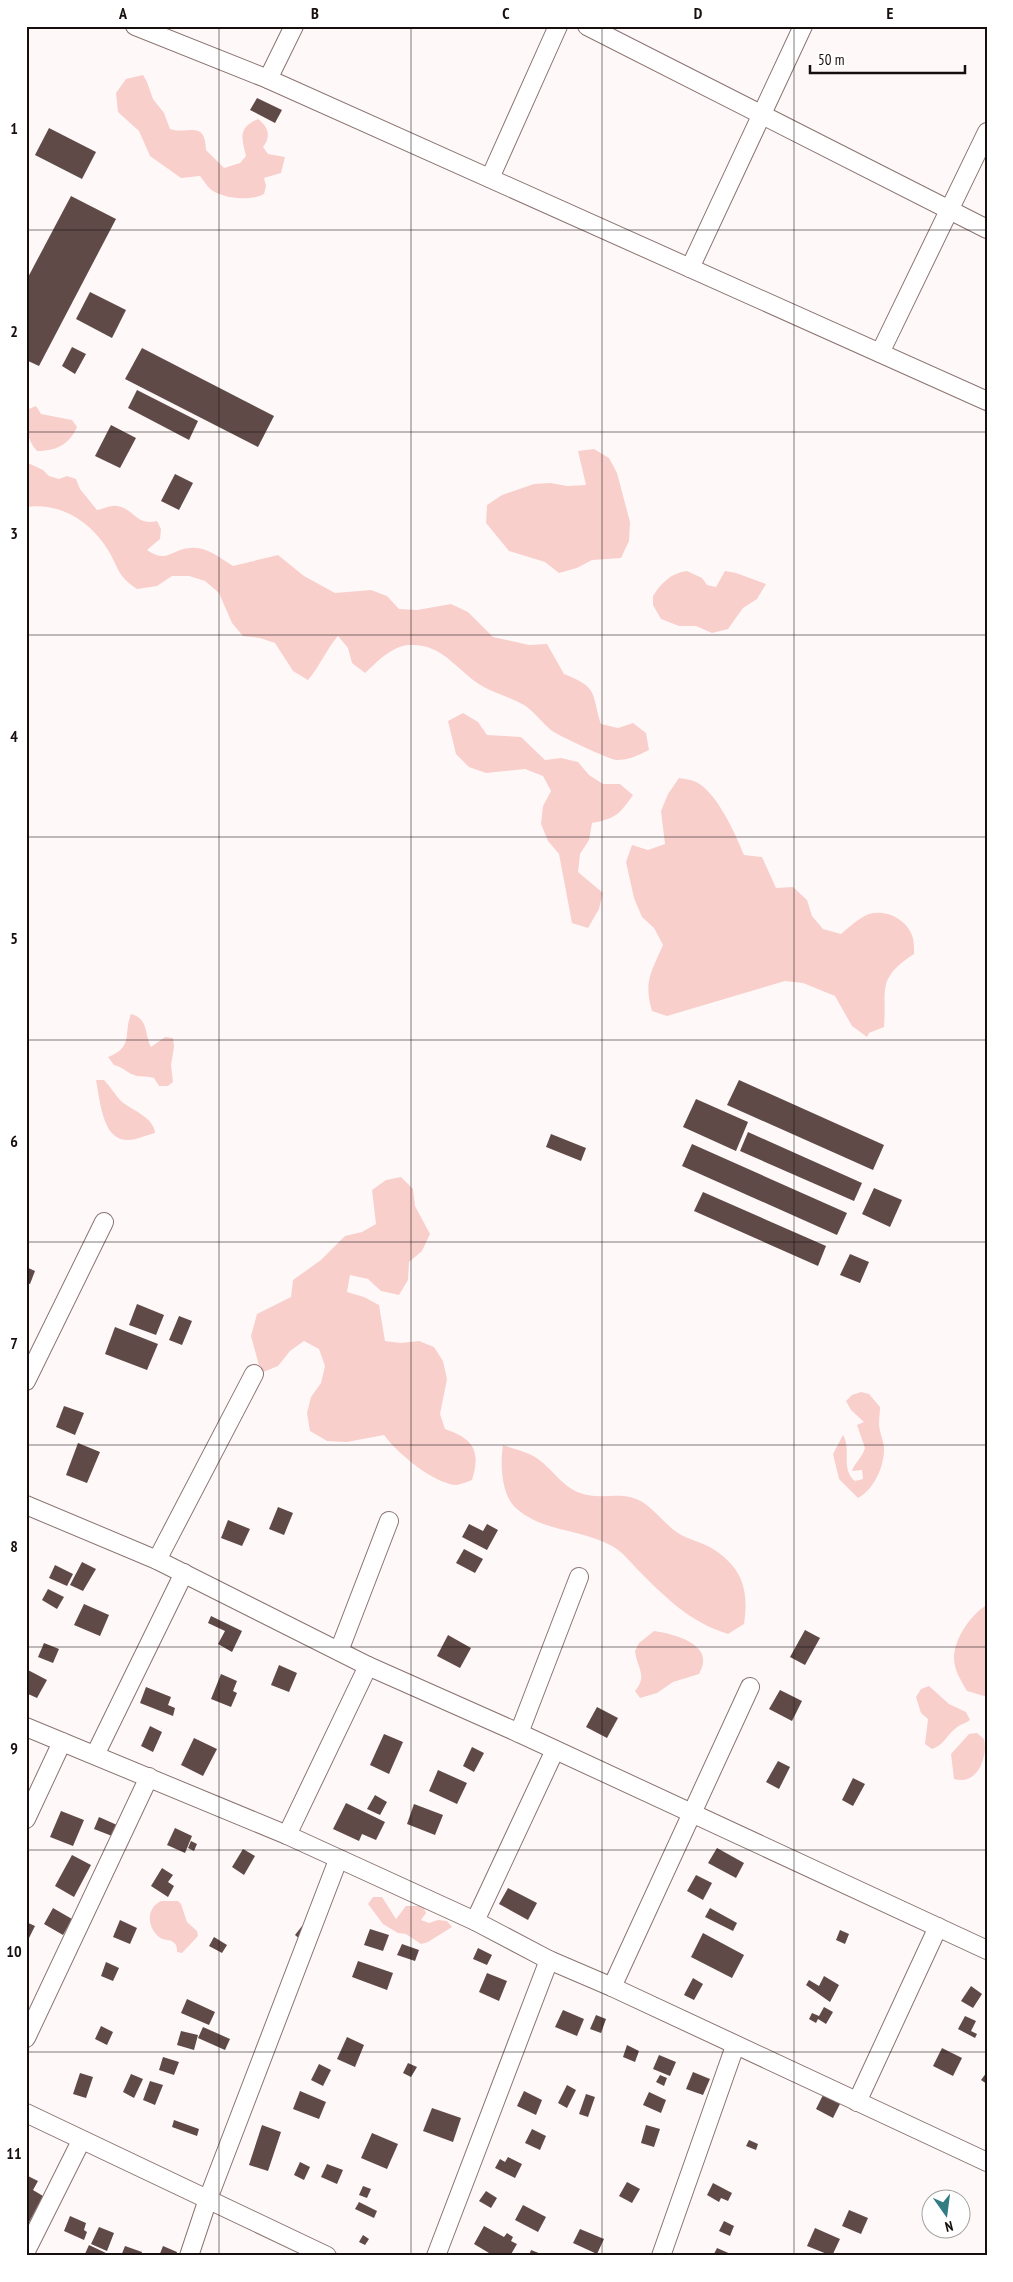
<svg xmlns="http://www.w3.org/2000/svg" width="1013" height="2282" font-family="'PT Sans Narrow',sans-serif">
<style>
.green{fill:#f9cfcc}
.building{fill:#5f4a48}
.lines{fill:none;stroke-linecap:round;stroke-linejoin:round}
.street-casing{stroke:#8b7472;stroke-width:20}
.street{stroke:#fff;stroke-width:18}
.grid{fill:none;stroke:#170f0e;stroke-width:1;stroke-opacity:0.55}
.neatline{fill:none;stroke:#170f0e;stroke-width:2}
.grid-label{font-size:16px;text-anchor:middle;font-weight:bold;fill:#170f0e}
</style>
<rect width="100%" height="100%" fill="#fef9f8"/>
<g class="green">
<path d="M143,75L147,82L153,99L164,113L170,129C188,135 205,119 206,150L224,168L240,163L246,156C242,138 237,128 258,119C269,127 271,137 263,147L268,154L285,157L281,173L264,178L266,186L264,194C252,201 226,199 213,191C208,188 204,181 200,176L181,178L150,156L139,131L118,112L116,93L126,79Z"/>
<path d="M36,406L41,414L72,420L77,427C69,445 56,451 37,451C26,439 26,425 26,410Z"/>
<path d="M594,449L609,458L617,473L630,522L629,541L621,558L592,560L577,568L559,573L545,562L509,551L486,523L487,505L502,495L534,484L551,483L567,486L586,485L578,451Z"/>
<path d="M26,462L43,470L49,476L59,479L67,476L76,479L80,489L97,510C103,509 111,505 117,506C135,509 136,526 157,521L161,529L160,539L147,550C167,564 172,549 190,548C206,546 220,558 233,566L278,555L304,576L335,593L371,590L387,596L399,609L417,610L451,604L468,612L493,637L529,645L547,644L564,674C599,688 591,692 601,724L618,728L633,723L646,733L649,750C639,755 629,760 617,760C612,761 558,735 552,731C542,723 535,712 524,705C509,696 491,693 476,682C454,666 440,643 409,645C392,646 377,662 365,673L352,663L348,648L338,636C326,650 320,666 308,680L293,671L275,643L260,638L243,636L232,623L219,593L205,581L189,576H172L157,586L137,589C117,576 119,568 108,550C90,521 60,502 26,507Z"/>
<path d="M687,571L702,578L707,585L716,587L725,571L736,573L766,584L757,599L743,608L728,629L712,633L696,626H679L661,619L653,605V596C661,583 671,573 687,571Z"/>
<path d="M463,713L478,722L487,735L521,737L545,760L561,758L578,762L589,775L603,784H620L633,795C620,814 615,819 592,823L589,840L580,854L578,872L603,893L599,909L588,928L572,923L559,854L548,841L541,824L543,806L551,791L543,776L525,769L486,773L469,767L456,754L448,721Z"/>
<path d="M679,778C685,779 693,780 698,783C718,795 735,833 744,855L762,857L776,888L793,887L807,900L812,916L823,929L841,934C849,927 859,918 869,914C887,909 908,920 913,938C914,943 914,949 914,954C876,979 887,988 884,1027L869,1033L867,1037L852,1026L835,996L803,983L785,981L667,1016L652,1011C643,981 652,971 663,945L654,928L642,917L634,898L626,862L632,845L648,850L665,844L661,811L668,794Z"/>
<path d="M131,1014C149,1019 144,1033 151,1047L165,1037L173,1038L174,1047L171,1065L173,1082L168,1086H159L154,1078C148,1076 143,1077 137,1076C128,1074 123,1067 114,1065L108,1057C134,1047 123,1034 131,1014Z"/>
<path d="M96,1080H104C110,1086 115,1095 121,1101C131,1110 154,1117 155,1133C146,1135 137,1140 128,1140C102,1141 100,1099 96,1080Z"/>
<path d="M401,1177L413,1189L415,1206L430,1234L422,1251L409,1262L408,1280L399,1295L381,1291L368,1279L350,1275L347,1292L364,1297L379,1305L385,1341L401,1343L419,1341L434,1347L443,1361L447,1379L440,1414L445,1429C474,1439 481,1451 472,1480C467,1482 461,1484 457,1485C435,1485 396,1452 384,1435L347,1442L327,1441L310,1431L307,1413L311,1397L321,1383L325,1366L319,1349L304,1341L290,1351L278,1366L261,1373L251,1336L257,1314L291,1297L293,1280L321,1260L345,1236L362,1232L376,1224L372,1190L386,1180Z"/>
<path d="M861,1392L869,1394L880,1407C880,1413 879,1418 879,1423C879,1431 883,1439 884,1447C885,1465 874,1490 858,1498L839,1479L833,1454L843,1435C852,1450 840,1469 855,1481L863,1479L862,1470L852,1471C855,1462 862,1458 865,1448L857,1425L864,1422L851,1410L846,1401L852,1395Z"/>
<path d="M503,1445C514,1449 529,1452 538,1459C553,1470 563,1487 580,1493C598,1500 618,1492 636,1499C652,1505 664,1524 678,1533C689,1540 702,1542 713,1549C743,1568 749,1591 744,1624L728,1634C690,1622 667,1599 639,1571C631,1563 622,1551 612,1546C582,1529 543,1532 517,1509C501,1496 500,1464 503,1445Z"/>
<path d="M987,1605V1696H984L967,1691C961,1681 954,1670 954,1658C954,1639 971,1614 987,1605Z"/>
<path d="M654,1631C675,1634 717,1645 699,1674L673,1682L657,1693L640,1698L635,1691C648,1676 637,1668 635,1651L639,1643Z"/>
<path d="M929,1686L949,1704L966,1712L970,1720C965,1724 960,1724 956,1728C946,1736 944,1745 932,1749L925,1744L928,1719L921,1713L916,1697L921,1689Z"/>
<path d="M977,1733L984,1739C988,1758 977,1786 954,1779L951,1754L969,1734Z"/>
<path d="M373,1897H382L396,1919L406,1906H423L426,1913L421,1920L429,1923L438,1920L447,1921L452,1927L428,1942L421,1944L406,1934L398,1933L383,1924L368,1904Z"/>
<path d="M161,1901H178L181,1904L187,1922L197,1931L198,1936L182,1953L177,1952C177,1949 177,1944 173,1942C170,1939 164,1941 159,1937C147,1927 146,1908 161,1901Z"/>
</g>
<g class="building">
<path d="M257,98L282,110L275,123L250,110Z"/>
<path d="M49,128L96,152L82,179L35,155Z"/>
<path d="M71,196L116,219L39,366L26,360V281Z"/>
<path d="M90,292L126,310L112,338L76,319Z"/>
<path d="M72,347L86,354L75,374L62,366Z"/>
<path d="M142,348L274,416L258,447L125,379Z"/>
<path d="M137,390L198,421L189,440L128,408Z"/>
<path d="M111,425L136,438L120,468L95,456Z"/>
<path d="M175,474L193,483L179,510L161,501Z"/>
<path d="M739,1080L884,1145L873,1170L727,1105Z"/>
<path d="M696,1099L748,1122L736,1151L683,1127Z"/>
<path d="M748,1132L862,1183L854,1201L740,1151Z"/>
<path d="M551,1134L586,1148L581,1161L546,1147Z"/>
<path d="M692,1144L847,1213L837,1235L682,1166Z"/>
<path d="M874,1188L902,1200L890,1227L862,1214Z"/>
<path d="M703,1192L826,1246L818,1266L694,1211Z"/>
<path d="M850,1254L869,1262L860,1283L840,1275Z"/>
<path d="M26,1267L35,1271L30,1284L26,1283Z"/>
<path d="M137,1304L164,1315L156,1335L129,1325Z"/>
<path d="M179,1316L192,1321L182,1345L169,1340Z"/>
<path d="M115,1327L158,1344L147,1370L105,1354Z"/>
<path d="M64,1406L84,1413L75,1435L56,1427Z"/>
<path d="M78,1443L100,1452L87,1483L66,1475Z"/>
<path d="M278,1507L293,1513L284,1535L269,1529Z"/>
<path d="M228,1520L250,1529L242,1546L221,1538Z"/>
<path d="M469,1524L483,1531L487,1524L498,1530L487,1550L462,1537Z"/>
<path d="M464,1549L483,1559L475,1573L456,1563Z"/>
<path d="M82,1562L96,1569L83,1591L70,1585Z"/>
<path d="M55,1565L73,1574L67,1586L49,1578Z"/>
<path d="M48,1589L64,1597L57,1609L42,1600Z"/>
<path d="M84,1604L109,1615L100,1636L74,1625Z"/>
<path d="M211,1616L242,1631L232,1652L218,1644L225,1631L208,1623Z"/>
<path d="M805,1630L820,1638L805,1665L790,1657Z"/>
<path d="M448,1635L471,1648L460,1668L437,1656Z"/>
<path d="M44,1643L59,1649L53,1663L38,1657Z"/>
<path d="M279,1665L297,1673L289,1692L271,1685Z"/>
<path d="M26,1669L47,1680L37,1698L26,1693Z"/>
<path d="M221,1674L237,1681L233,1691L237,1693L231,1707L211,1699Z"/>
<path d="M146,1687L171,1697L168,1705L175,1708L173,1716L140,1703Z"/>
<path d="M780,1690L802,1701L792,1721L769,1709Z"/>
<path d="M597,1707L618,1718L607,1738L586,1727Z"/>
<path d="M150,1726L162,1732L153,1752L141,1746Z"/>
<path d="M384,1734L403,1742L389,1774L370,1765Z"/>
<path d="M194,1738L217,1749L203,1776L181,1765Z"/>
<path d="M472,1747L484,1753L474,1772L463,1766Z"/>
<path d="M778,1761L790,1767L779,1789L766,1782Z"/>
<path d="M438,1770L467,1783L457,1804L429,1791Z"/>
<path d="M853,1778L865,1784L853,1806L842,1800Z"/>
<path d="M375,1795L387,1802L380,1815L367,1809Z"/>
<path d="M346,1803L385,1822L376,1840L362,1834L359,1841L333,1829Z"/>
<path d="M414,1804L443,1815L435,1835L407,1824Z"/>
<path d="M61,1811L84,1820L73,1846L50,1837Z"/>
<path d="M99,1817L117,1825L112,1836L94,1829Z"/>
<path d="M175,1828L192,1836L185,1853L167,1845Z"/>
<path d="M191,1841L197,1844L194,1851L188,1848Z"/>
<path d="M717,1848L744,1863L736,1878L708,1863Z"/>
<path d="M243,1849L255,1856L244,1875L232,1867Z"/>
<path d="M72,1855L91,1865L74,1897L55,1886Z"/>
<path d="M162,1868L173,1875L168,1882L174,1886L168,1897L151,1886Z"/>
<path d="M696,1875L712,1883L703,1900L687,1891Z"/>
<path d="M508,1888L537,1903L528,1920L499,1904Z"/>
<path d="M53,1908L72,1919L63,1935L44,1924Z"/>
<path d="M710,1908L737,1923L733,1931L705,1917Z"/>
<path d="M120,1920L137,1928L130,1944L113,1937Z"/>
<path d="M26,1922L35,1926L26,1944Z"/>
<path d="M302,1926L308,1931L301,1940L295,1935Z"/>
<path d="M370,1929L389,1935L383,1951L364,1945Z"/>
<path d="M840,1930L849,1934L845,1944L836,1940Z"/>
<path d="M703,1933L744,1955L732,1978L691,1957Z"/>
<path d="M214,1937L227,1945L222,1953L209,1946Z"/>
<path d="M402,1944L419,1950L415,1961L397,1955Z"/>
<path d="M478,1948L492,1955L487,1965L473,1959Z"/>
<path d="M358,1961L393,1973L387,1990L352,1977Z"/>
<path d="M106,1962L119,1968L113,1981L101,1976Z"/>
<path d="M487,1973L507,1981L499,2001L479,1992Z"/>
<path d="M824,1976L839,1985L830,2002L806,1985L809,1980L819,1986Z"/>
<path d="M693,1978L703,1984L694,2000L684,1995Z"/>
<path d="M971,1986L982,1994L973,2008L961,2001Z"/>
<path d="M187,1999L215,2012L209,2025L181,2013Z"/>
<path d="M824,2007L833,2012L826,2024L818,2019L816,2023L809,2019L812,2013L819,2016Z"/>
<path d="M563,2010L584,2019L577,2036L555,2027Z"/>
<path d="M596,2015L606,2019L601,2033L590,2029Z"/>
<path d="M965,2016L976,2021L971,2031L977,2034L975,2038L958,2029Z"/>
<path d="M101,2026L113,2032L107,2045L95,2039Z"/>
<path d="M203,2027L230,2039L225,2050L198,2038Z"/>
<path d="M181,2031L198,2035L194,2050L177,2045Z"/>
<path d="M347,2037L364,2045L355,2067L337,2059Z"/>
<path d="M627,2045L639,2051L635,2062L623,2057Z"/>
<path d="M942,2048L962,2058L953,2076L933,2066Z"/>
<path d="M659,2055L676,2062L670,2076L653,2069Z"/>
<path d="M163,2057L179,2062L174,2075L159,2070Z"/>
<path d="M408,2063L417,2067L411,2077L403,2073Z"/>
<path d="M319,2064L331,2070L323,2086L311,2080Z"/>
<path d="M693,2072L710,2079L703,2095L686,2089Z"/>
<path d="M987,2072V2084L981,2080Z"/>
<path d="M80,2073L93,2077L86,2098L73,2094Z"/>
<path d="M131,2074L143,2079L134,2098L123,2092Z"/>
<path d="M660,2075L667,2078L664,2086L656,2082Z"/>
<path d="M150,2081L163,2085L155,2105L143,2100Z"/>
<path d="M567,2085L576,2090L567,2108L558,2103Z"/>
<path d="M300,2091L326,2102L319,2119L293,2109Z"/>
<path d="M524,2091L542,2100L536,2115L517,2106Z"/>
<path d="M649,2092L666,2100L661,2113L643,2105Z"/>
<path d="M586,2094L595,2097L588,2117L579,2114Z"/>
<path d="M823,2095L840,2104L833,2118L816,2109Z"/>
<path d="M432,2108L461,2118L453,2142L423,2131Z"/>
<path d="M174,2120L199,2129L197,2136L172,2127Z"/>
<path d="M262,2125L281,2132L268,2171L249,2165Z"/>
<path d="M646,2125L660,2129L654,2147L641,2143Z"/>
<path d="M532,2129L546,2136L540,2150L525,2143Z"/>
<path d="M372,2133L398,2144L387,2169L361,2158Z"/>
<path d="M749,2140L758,2144L756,2150L746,2146Z"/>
<path d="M508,2157L522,2164L515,2178L495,2168L500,2159L505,2162Z"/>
<path d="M300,2162L310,2167L304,2180L294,2175Z"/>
<path d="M327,2164L343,2170L337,2184L321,2177Z"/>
<path d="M26,2175L38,2181L33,2190L43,2196L26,2228Z"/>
<path d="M627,2182L640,2189L632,2203L619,2196Z"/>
<path d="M713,2183L732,2193L728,2201L721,2198L719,2202L707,2195Z"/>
<path d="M363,2186L371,2189L367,2198L359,2195Z"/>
<path d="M486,2191L497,2198L491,2208L479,2201Z"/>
<path d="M359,2202L377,2211L374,2218L355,2209Z"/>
<path d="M523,2205L546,2217L538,2232L515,2220Z"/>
<path d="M849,2210L868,2218L861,2234L842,2226Z"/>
<path d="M70,2216L86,2223L84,2230L87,2232L84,2240L64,2231Z"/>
<path d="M724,2221L734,2226L730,2236L719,2231Z"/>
<path d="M484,2226L504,2237L507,2233L513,2237L511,2241L517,2244L510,2256H494L474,2244Z"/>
<path d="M99,2227L114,2233L107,2251L91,2244Z"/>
<path d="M815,2228L840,2239L832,2256L807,2246Z"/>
<path d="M580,2229L604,2239L597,2254L573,2243Z"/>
<path d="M943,2230H958L955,2236Z"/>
<path d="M363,2235L369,2239L365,2245L359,2242Z"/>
<path d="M89,2245L108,2254L107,2256H84Z"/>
<path d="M125,2246L142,2252L141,2256H121Z"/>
<path d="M163,2246L177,2252L176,2256H159Z"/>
<path d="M717,2248L735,2256H713Z"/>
<path d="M531,2250L546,2256H529Z"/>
</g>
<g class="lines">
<g class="street-casing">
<g id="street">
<path d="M135,26L268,79L987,401"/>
<path d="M587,26L987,229"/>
<path d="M268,79L294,26"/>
<path d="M490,178L558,26"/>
<path d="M690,268L803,26"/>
<path d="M880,353L987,132"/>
<path d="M26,1381L104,1222"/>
<path d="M26,1505L157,1560L368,1666L519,1733L987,1950"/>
<path d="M157,1560L254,1374"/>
<path d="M339,1651L389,1521"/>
<path d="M26,1727L287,1835L475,1921L549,1960L612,1987L987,2162"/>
<path d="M519,1733L579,1577"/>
<path d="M95,1755L184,1573"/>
<path d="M26,1819L62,1742"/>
<path d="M287,1835L368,1666"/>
<path d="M475,1921L555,1750"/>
<path d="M612,1987L750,1687"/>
<path d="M26,2038L149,1777"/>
<path d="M857,2102L938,1927"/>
<path d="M26,2113L327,2256"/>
<path d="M26,2251L81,2141"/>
<path d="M189,2256L208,2199L338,1860"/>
<path d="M436,2256L549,1960"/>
<path d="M661,2256L735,2046"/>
</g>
</g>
<use href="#street" class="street"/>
</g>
<path class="grid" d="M219,26V2256M411,26V2256M602,26V2256M794,26V2256M26,230H987M26,432H987M26,635H987M26,837H987M26,1040H987M26,1242H987M26,1445H987M26,1647H987M26,1850H987M26,2052H987"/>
<rect width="1013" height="2282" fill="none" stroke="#ffffff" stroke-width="55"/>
<g transform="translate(946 2214) rotate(166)"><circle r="24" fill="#ffffff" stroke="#a29f9f"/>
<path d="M0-4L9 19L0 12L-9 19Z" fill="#337c83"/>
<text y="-8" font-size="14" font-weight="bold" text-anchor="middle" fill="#170f0e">N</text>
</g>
<path d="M810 65v8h155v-8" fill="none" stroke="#170f0e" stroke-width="2.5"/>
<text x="818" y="65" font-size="15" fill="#170f0e" stroke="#ffffff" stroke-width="4" paint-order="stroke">50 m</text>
<rect x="28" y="28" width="958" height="2226" class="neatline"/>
<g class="grid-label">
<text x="123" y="19">A</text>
<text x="315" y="19">B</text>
<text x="506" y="19">C</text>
<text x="698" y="19">D</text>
<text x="890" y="19">E</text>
<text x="14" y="134">1</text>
<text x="14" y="337">2</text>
<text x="14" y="539">3</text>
<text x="14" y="742">4</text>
<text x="14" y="944">5</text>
<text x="14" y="1147">6</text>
<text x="14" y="1349">7</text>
<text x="14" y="1552">8</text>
<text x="14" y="1754">9</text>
<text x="14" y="1957">10</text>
<text x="14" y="2159">11</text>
</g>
</svg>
